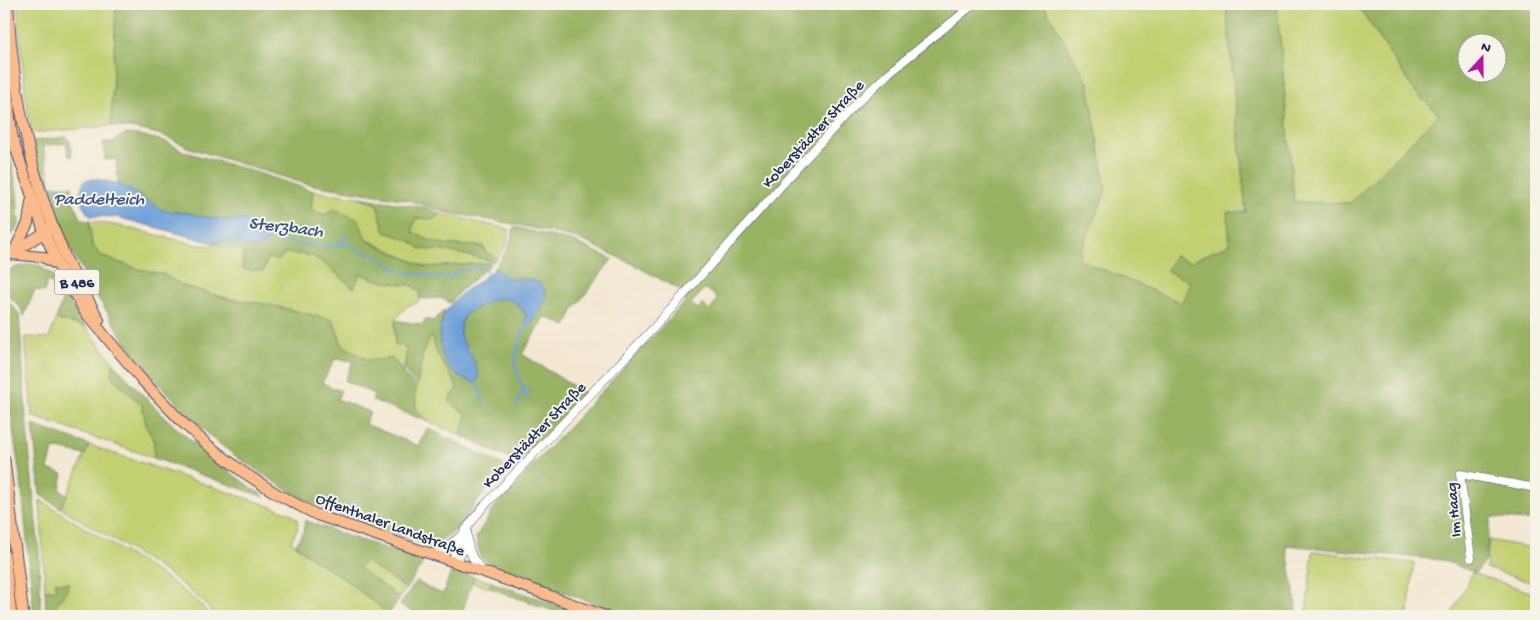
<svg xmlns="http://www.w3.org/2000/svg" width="1540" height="620" font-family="'Gochi Hand',sans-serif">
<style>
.green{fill:#c2d072;stroke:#6e8068}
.forest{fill:#99b264;stroke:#5a7061;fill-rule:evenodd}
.water{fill:#6d9fd8;stroke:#44679b}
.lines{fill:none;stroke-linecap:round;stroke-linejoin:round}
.stream{stroke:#6d9fd8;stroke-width:2}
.minor-casing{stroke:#3b4b6f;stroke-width:9}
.major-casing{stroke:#3b4b6f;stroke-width:12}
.highway-casing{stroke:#3b4b6f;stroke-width:13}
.minor{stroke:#fff;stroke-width:8}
.major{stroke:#fbbb8c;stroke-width:10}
.highway{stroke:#fbbb8c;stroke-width:11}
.labels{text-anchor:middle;stroke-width:4;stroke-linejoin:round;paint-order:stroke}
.shield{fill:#f7f3e8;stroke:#5d6a87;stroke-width:1}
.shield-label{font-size:15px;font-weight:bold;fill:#1b2f5e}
.street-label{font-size:16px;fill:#1b2f5e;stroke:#f7f3e8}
.water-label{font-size:18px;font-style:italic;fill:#385689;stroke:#f7f3e8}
</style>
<rect width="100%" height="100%" fill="#f7f3e8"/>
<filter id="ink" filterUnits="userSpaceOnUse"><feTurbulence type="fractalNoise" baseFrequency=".02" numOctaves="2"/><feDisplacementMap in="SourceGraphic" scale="10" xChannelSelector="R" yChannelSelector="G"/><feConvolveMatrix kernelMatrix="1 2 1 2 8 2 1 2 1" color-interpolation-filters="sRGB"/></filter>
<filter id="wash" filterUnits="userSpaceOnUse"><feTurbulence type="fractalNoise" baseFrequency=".0096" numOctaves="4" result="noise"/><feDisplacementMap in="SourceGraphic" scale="20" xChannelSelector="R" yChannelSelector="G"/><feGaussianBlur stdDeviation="1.12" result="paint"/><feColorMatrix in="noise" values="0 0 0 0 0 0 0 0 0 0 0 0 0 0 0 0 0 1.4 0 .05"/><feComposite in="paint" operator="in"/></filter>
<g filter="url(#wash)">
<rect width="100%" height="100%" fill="#f3e7d1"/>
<g class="green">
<path d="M17,4H116L111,126L32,133L25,93Z"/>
<path d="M1043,4H1226L1246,213L1230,244L1190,263L1175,256L1190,282L1182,304L1077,259L1106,190L1088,83Z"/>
<path d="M1277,4H1357L1416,93L1439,114L1350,203L1294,202Z"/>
<path d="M313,191L359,197L377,204L385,232L409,240L421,249L446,251L494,261L489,263L425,267L366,239L324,215L311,209Z"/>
<path d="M441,214L509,229L507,245L497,258L486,253L483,246C455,245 435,247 412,231L416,218L434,219Z"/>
<path d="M89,221L119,226L198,245H214L244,252L242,268L245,270H258L267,258L279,260L285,253L310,255L321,261L354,288L360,274L385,282L411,285L420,292V299L417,303L407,306L395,320V345L401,344L407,351L403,373L393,359L367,360L349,349L342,344L333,320L266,304L229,299L181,285L163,274L138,269L109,259L99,254L92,244Z"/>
<path d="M56,319L86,327L114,363L111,376L142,405L147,428L154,440V458L32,416L25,337L49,338Z"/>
<path d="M432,335L456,384L457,390L468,415L460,435C447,429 429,425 419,413C410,404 420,361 424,349C426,344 429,339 432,335Z"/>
<path d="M89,445L290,513L297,519L298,528L291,541L311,558L365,560L406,589L386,616H215L204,602L166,572L61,508Z"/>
<path d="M40,500L166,578L201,604L210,616H58L56,604L65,595L68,583L56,582V590H45Z"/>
<path d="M1489,540L1536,549V584L1486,568Z"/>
<path d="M1313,551L1414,563L1408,616H1324L1306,614Z"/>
<path d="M1472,573L1536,594V616H1451Z"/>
<path d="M474,577L491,582L490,588L473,583Z"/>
</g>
<g class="forest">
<path d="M116,4H1043L1088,83L1106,190L1078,259L1182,303L1190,282L1166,271L1175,256L1190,262L1230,244L1227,212H1246L1226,4H1277L1294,202L1350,203L1439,114L1416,93L1357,4H1536V521L1491,517L1485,561L1476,573L1442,560L1286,545L1298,616H630L492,566L480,556L476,537L497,504L686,301L680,290L633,264L577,238L514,224L444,212L408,200L306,184L187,147C161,132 141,129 111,126ZM1468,42H1498V72H1468ZM705,288L718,298L710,311L702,304L698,309L691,304Z"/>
<path d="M126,134L139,135L167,142L185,152L255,172L313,191L311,209L324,215L333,209L359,220L366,240L425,267L489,263L490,265L460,291L450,303L441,298L420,299V292L411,285L385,282L360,274L354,288L321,261L310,255L285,253L279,260L267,258L264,271C257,269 248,272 242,268L244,250L214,243L224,240L255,248L271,239L270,232L245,220H222L196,215L188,213L164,211L118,183L116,159L105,160L103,142H117L118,138Z"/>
<path d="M66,137L70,141L72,157L69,156L66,143L43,146L51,186H72V195L46,196L33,141Z"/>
<path d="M8,145L17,191L19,225L4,245V146Z"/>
<path d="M359,197L426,208L441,214L434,219L416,218L412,231C435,247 456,245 483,246L486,253L497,258L494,261L446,251L421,249L409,240L385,232L377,204Z"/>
<path d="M55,198L72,199L82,220L89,221L92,244L99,254L109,259L138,269L163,274L181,285L229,299L266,304L333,320L342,344L349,349L367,360L393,359L403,373L416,387C414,406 414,409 429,422L372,400L374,394L345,381L353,361L335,359L322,383L341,391L337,399L370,412L365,424L419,446L427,428L507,467C498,478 488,489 478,500C463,519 455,538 430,546L319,506L294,494L244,462L213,439L154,379L125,341L94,291L68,244L58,223Z"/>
<path d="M514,227L574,242L612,259L574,309L566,326L545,316L522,354L586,394L518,463L460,435L467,415L449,401L452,395L457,390L456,384L437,354L432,335L424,349L417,385L404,370L407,351L401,344L395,346V320L423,325L425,319L433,321L445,310L441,322L440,335L447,365L458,376L476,382L467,347L460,337C460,332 460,326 462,321C467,308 489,302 502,297C520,303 522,309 531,325L546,298L539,283L524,278L507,279L497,269L493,270L509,247Z"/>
<path d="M30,264L41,266L57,279L54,285L47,281L44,292L35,290L24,316C21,306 13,298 4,295V273L14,268Z"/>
<path d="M64,295L86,327L56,319Z"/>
<path d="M4,301L12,305L19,314L26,417L39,553L41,616H34L22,489L4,372Z"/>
<path d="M114,363C157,414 209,460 265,497L154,458V440L147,428L142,405L111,376Z"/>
<path d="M33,425L89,445L85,455L59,449L53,450L48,469L63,474L60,489L67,495L61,508L40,495Z"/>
<path d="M305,520L338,533L424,561L406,589L365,561L359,568L400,598L389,614L347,581L311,558L296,544L304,530Z"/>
<path d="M452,569L474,577L461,616H421L400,605L417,581L428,588L443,594Z"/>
<path d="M55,582L69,583L65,595L56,604L58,616H46L45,590H56Z"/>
<path d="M491,582L588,616H567L490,588Z"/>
</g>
<g class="water">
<path d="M94,179L118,183L164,211L188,213L200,216L222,220H245L258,223L266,227L270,232L271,239L260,248H255L224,240L214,243L117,217L90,216C81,207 77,192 85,180Z"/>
<path d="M497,269L507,278C519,279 548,277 546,297C546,303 535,318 531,325L524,324L527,317C515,296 500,294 480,306C476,309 470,311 466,314C460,320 461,330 460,337C468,349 475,361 479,376L476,383C470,381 463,379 458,376C437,361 434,327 449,307C456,298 466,290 475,284C482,279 489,272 497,269Z"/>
</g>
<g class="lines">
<g class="stream">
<path d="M4,185H13"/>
<path d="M44,187L64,188L67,190V196H74"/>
<path d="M77,197L83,198"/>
<path d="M270,239L301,244L336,246L348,244L362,252L379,257L398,270L414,274H421L434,277L450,278L457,271L482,267L490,275"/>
<path d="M342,239L349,238"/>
<path d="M337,245L343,237"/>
<path d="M528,323L520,338L515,364L524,395L530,399"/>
<path d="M476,381L482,396L483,405"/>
<path d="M522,386L530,391"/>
<path d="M517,406V402L523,392"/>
</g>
</g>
</g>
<g filter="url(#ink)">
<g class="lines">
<g class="minor-casing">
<g id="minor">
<path d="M467,530C468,549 469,556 483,571"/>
<path d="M433,555L446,548L458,538"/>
<path d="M1471,558L1460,474L1536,488"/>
<path d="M454,562C452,543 472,521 484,506L664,317L805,159L862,98L890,72L974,4"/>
<path d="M454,562L464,550L465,543"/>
</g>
</g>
<g class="major-casing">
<g id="major">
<path d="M8,4C13,91 29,175 65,256C75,278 88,298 99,320"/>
<path d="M4,62L12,134L16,149L44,232L59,267L85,312L142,380L182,422L208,445L243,472L277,494L317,515L484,572L605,616"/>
<path d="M15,249L28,223L31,202"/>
<path d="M10,254L43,257L57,265"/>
<path d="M4,258L50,229"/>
</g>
</g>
<g class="highway-casing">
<g id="highway">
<path d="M4,460L23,616"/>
<path d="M4,555L11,616"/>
</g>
</g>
<use href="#minor" class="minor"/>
<use href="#major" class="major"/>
<use href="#highway" class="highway"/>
</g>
</g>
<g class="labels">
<rect class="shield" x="54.5" y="269.5" width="45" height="25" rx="4"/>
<g class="shield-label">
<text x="77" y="287">B 486</text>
</g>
<g class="street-label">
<text transform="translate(812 133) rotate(-47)" y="6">Koberstädter Straße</text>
<text transform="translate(533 434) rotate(-46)" y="6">Koberstädter Straße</text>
<text transform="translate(1452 510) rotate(-95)" y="6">Im Haag</text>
<text transform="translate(391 523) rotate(20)" y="6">Offenthaler Landstraße</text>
</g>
<g class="water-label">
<text x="99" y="204">Paddelteich</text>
<text transform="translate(286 226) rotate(7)" y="6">Sterzbach</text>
</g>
</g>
<rect width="1540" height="620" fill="none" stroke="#f7f3e8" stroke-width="20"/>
<g transform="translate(1482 58) rotate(21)"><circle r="24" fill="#f7f3e8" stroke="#9fa5b1"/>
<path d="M0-4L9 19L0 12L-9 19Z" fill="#b5179e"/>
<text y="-8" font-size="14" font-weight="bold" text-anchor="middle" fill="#1b2f5e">N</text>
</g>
</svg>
